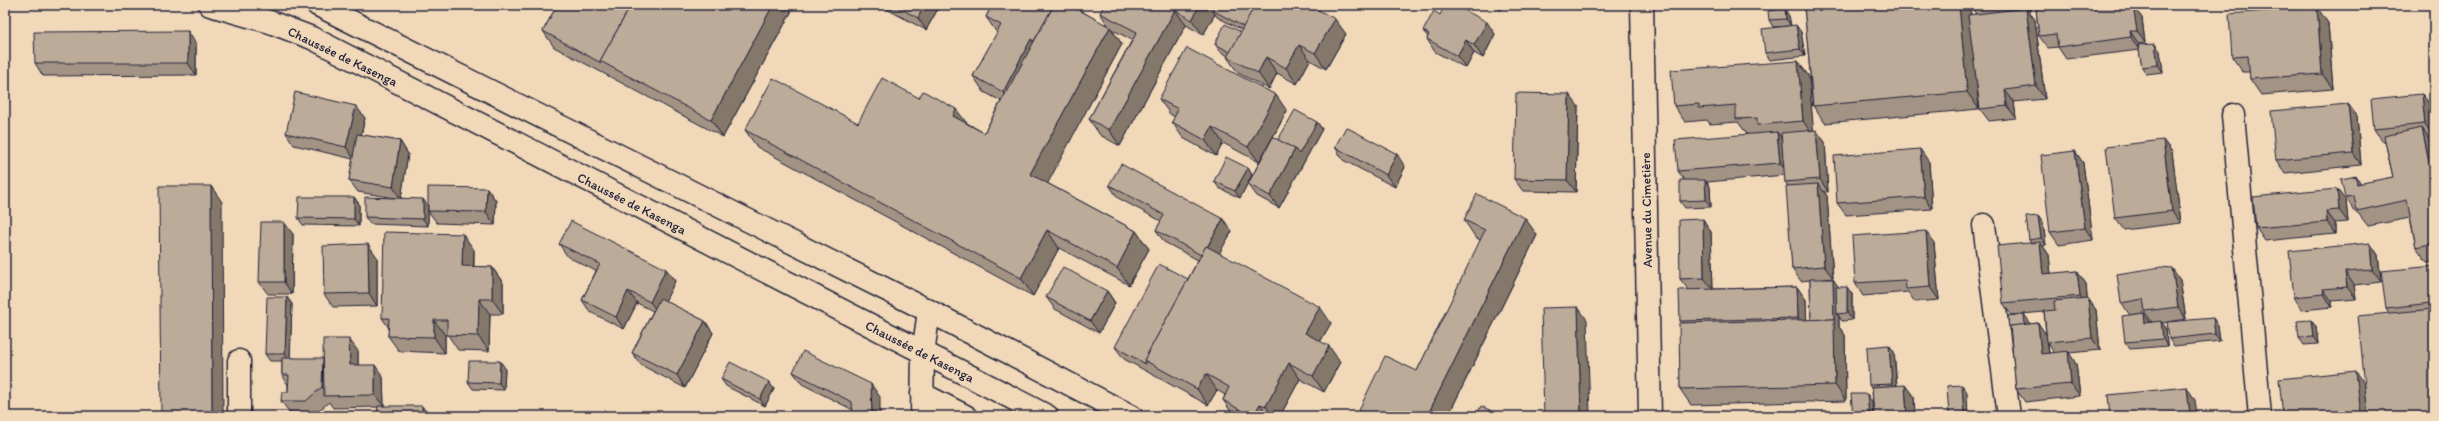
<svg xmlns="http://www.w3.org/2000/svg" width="2439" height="421" font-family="Itim,sans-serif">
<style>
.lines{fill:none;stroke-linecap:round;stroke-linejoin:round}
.minor-casing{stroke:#22223b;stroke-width:25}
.major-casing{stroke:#22223b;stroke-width:25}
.minor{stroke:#f0d8b8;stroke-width:22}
.major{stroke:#f0d8b8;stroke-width:22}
.wall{fill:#a39384;stroke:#22223b;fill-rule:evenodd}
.shaded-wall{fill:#84786b;stroke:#22223b}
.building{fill:#bdab99;stroke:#22223b}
.labels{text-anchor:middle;stroke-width:3;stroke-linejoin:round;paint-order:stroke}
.street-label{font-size:13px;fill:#22223b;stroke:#f0d8b8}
</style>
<rect width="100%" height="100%" fill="#f0d8b8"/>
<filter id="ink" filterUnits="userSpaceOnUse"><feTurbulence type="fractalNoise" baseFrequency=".025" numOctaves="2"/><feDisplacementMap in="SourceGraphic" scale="8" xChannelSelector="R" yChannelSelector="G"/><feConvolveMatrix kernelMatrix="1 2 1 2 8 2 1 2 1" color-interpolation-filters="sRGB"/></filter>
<g filter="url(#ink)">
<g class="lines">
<g class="minor-casing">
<g id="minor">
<path d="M1642,5L1650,416"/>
<path d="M2233,115L2260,416"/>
<path d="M1984,225L2009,416"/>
<path d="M922,394L965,416"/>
<path d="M239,416V361"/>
<path d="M922,416L923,353L929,311"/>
</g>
</g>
<g class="major-casing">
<g id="major">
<path d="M210,5L270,22L312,38L1047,416"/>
<path d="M318,5L929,311L1131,416"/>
</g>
</g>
<use href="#minor" class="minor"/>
<use href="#major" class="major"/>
</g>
<g class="wall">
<path d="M557,5H795L723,137L554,47L543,31Z"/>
<path d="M879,5H940L926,30Z"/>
<path d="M992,5H1076L1074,7L1109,27L1100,13L1310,6L1346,34L1326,69L1310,60L1297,84L1277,73L1269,89L1238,73L1227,57L1228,56L1220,51L1215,44L1241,32L1242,30L1217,17L1215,14L1203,35L1186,25L1120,146L1100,135L1089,119L1132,40L1111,29L1122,44L1047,183L1136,231L1149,249L1129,285L1059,248L1033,296L757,147L745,130L858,123H967L984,133L1001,101L984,92L973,76L997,33L986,17Z"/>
<path d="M1491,5H1504L1501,10Z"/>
<path d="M1804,5H1969L1970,6L1971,15L1976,14L1970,5H2031V11H2029L2035,20L2045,99L2014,102L2016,118L1989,121L1980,109L1976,75L1979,109L1825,123L1813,106Z"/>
<path d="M2033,5H2131V6H2133L2142,18L2145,43L2139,44V45L2160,51L2163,72L2146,74L2142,67L2139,50L2066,59L2058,47L2048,48L2039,36L2036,9Z"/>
<path d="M1440,15L1495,34L1483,58L1474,53L1466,68L1435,52L1427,39L1428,37L1423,31Z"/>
<path d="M1789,16L1791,26L1773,27L1769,20Z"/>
<path d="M2328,23L2333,89L2261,95L2250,79V72H2243L2232,57Z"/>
<path d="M1801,32L1805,56L1770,60L1765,53Z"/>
<path d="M196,44V75L43,76L35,63Z"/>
<path d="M1798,61L1809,77L1813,130L1825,142L1828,192H1824L1827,196L1833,278L1824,279L1838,286V287L1852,294V320L1842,321L1839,316V327L1845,335L1846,401L1691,405L1680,389L1682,323L1680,321L1688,289L1680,279L1703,219L1711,232L1713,289L1797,287L1806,300V320H1811L1810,280L1801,281L1792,269L1788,186L1785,182V175L1707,182L1710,187L1711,207L1685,208L1680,201L1684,180L1678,171L1747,134L1738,122L1710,124L1707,120L1685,122L1674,106Z"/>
<path d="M2422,94L2431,106L2433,136L2428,137L2433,144L2434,150V261L2427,262L2416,247L2410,218L2368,226L2358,213H2356L2345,197L2361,184L2393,177L2385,141H2382L2374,129Z"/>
<path d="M1159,99L1287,111L1273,137L1278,140L1317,122L1322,129L1279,208L1257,196L1248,184L1272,138L1259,162L1223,143L1216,156L1183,138L1172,122L1175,117L1170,114Z"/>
<path d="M2348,104L2357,116L2361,165L2285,173L2276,160Z"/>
<path d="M1578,106L1576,192L1523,191L1514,179Z"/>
<path d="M365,118L361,135L400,141L408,154L401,198L428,205L487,188L496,201L495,225L437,223L428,211V226L370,224L365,217L395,198L358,192L349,180L353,159L294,145L286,133Z"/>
<path d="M2163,140L2172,152L2181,223L2124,230L2115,218Z"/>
<path d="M1335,147L1405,167L1395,187L1343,160Z"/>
<path d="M2075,151L2083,163L2093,240L2059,245L2050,232Z"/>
<path d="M1929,162L1932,209L1846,215L1837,203Z"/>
<path d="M1248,168L1252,175L1240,198L1219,188L1214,181Z"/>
<path d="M1109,185L1232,231L1219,253L1331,323L1320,342L1340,362L1324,392L1300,379L1280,416H1234L1223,400L1225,395L1217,390L1208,405L1124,359L1115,347L1188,279L1198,260L1164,242L1156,230L1161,221L1118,198Z"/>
<path d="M354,197L359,204V226L303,225L298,218Z"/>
<path d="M2346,201L2348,222L2335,223V234L2265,241L2256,228Z"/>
<path d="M2038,216L2043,223L2046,245L2043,246L2049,255L2051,274L2077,271L2086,284L2087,298L2096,310L2100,350L2069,353L2076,364L2080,396L2025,402L2016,389L2011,332L2009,330L2029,321V324L2038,323L2046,335L2044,312L2011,315L2003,303L2031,243L2029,240ZM2048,343L2054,353H2049Z"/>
<path d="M1464,220L1537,235L1448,416H1356L1417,371L1481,240L1476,238Z"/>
<path d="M293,234L292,294H268L259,282Z"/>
<path d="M1934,243L1939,300L1915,302L1908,292L1863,296L1855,283Z"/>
<path d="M2370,243L2378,255L2381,282L2354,285L2356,299L2332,301V307L2302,310L2294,297Z"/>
<path d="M559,244L666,269L675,281L665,301L705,321L713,333L685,388L641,365L632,353L653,311L637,303L624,329L590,312L582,300L596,271L568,257Z"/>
<path d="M474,250V267H492L503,283V314H490L489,351L458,350L448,335H445V353L399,351L388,336L389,328L382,318Z"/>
<path d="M377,257V306L333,307L324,294Z"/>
<path d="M2434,266V416H2283L2365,389L2389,313L2386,308Z"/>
<path d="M2180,280L2186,319L2162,323L2166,328L2167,346L2130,349L2125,342L2144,313L2149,320V322H2152L2146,313L2130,315L2121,303Z"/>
<path d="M1107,291L1115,303L1099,333L1055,309L1046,297Z"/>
<path d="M292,304L290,358L324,360L358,351V365L383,377L384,406L427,413V416H377L378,407L333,408L329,402L315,414L290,413L281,401L288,392V385L282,375V361H270L265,354Z"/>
<path d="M2311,320L2316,327L2318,344L2304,345L2299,338Z"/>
<path d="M2218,325L2220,341L2174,346L2169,339Z"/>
<path d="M1889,345L1894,352L1897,385L1914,397L1915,416H1874L1872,390L1869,385Z"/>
<path d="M505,368L504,390L473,389L468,382Z"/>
<path d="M793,372L880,397L853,410L802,384Z"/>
<path d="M721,379L774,389L765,406L726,386Z"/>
</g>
<g class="shaded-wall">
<path d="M773,5H795L723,137L711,120Z"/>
<path d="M924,5H940L926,30L918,18Z"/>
<path d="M1056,5H1076L1047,58Z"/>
<path d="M1200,5H1220L1212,10L1215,14L1203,35L1192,20Z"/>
<path d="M1497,5H1504L1501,10Z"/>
<path d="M1959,5H1969L1970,6L1979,109L1967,92Z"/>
<path d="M2027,5H2031V11Z"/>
<path d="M2126,5H2131L2134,9L2133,6L2142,18L2145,43L2137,31L2127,7Z"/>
<path d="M2317,7L2328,23L2333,89L2322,74Z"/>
<path d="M2026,8L2035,20L2045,99L2036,86Z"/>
<path d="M1785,9L1789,16L1791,26L1786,19Z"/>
<path d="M1175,10L1186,25L1120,146L1109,130Z"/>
<path d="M1335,19L1346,34L1326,69L1315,53Z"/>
<path d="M1487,22L1495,34L1483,58L1474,45Z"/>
<path d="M1796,25L1801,32L1805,56L1800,49Z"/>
<path d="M1110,27L1122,44L1043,192L1030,174Z"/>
<path d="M188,31L196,44V75L188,63Z"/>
<path d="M2130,31L2139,44V50L2131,37Z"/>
<path d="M1031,39L1042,55L1014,107L1003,92Z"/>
<path d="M1466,40L1474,53L1466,68L1457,56Z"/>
<path d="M2155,44L2160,51L2163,72L2158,65Z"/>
<path d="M1299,45L1310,60L1297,84L1286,68Z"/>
<path d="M1266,57L1277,73L1269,89L1258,73Z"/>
<path d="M1798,61L1809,77L1814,137L1803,121Z"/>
<path d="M2005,90L2014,102L2016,118L2007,106Z"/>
<path d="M1569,94L1578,106L1576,192L1567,180Z"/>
<path d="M2422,94L2431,106L2433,136L2425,124Z"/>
<path d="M1276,95L1287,111L1259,162L1248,147Z"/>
<path d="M2348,104L2357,116L2361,165L2353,153Z"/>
<path d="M356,106L365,118L355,160L346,147Z"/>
<path d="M956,109L969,126L953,116Z"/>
<path d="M1317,122L1322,129L1279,208L1270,196L1295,149Z"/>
<path d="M1212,127L1223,143L1216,156L1205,140Z"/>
<path d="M2422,128L2433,144L2434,150V186Z"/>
<path d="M1816,130L1825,142L1828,192L1820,179Z"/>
<path d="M1777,132L1786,144L1789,175L1780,163Z"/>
<path d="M2163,140L2172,152L2181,223L2172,211Z"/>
<path d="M400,141L408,154L401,199L393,187Z"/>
<path d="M1920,149L1929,162L1932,209L1924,197Z"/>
<path d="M2075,151L2083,163L2093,240L2085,228Z"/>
<path d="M1397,154L1405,167L1395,187L1386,175Z"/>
<path d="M1248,168L1252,175L1240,198L1235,191Z"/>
<path d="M2356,176L2367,192L2357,184Z"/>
<path d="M1705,180L1710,187L1711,207L1706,200Z"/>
<path d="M1818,184L1827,196L1833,278L1824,266Z"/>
<path d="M211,186L222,202L223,416H212Z"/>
<path d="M487,188L496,201L495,225L486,212Z"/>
<path d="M2337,189L2346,201L2348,222L2339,210Z"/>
<path d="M354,197L359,204V226L354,219Z"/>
<path d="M423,199L428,206V226L423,219Z"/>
<path d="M2326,211L2335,223V234L2327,222Z"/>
<path d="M2038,216L2043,223L2046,245L2041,238Z"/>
<path d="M1525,218L1537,235L1448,416H1427Z"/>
<path d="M1223,219L1232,231L1211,268L1203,255Z"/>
<path d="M1703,219L1711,232L1713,290L1704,278Z"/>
<path d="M284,222L293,234L292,294L284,282Z"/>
<path d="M1047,230L1059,248L1033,296L1021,278Z"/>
<path d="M1136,231L1149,249L1129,285L1117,268Z"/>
<path d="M1926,231L1934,243L1939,300L1930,287Z"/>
<path d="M463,234L474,250L473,282L462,266Z"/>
<path d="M2040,242L2049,255L2052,287L2043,274Z"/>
<path d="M2370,243L2378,255L2381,282L2372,270Z"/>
<path d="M368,244L377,257V306L369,293Z"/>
<path d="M492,267L503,283V314L492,299Z"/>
<path d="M2172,268L2180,280L2186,319L2178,307Z"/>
<path d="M666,269L675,281L659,314L650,302Z"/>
<path d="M2077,271L2086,284L2088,308L2080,296Z"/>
<path d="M2345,272L2354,285L2356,299L2347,287Z"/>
<path d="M1833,279L1838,286L1839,314H1837L1839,316V327L1845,335L1846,401L1835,385Z"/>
<path d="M1797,287L1806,300L1807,330L1798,318Z"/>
<path d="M1847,287L1852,294V320L1847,313Z"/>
<path d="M2323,289L2332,301V307L2324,294Z"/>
<path d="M628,291L637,303L624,329L616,317Z"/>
<path d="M1107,291L1115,303L1099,333L1090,321Z"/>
<path d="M2430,295L2434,301V308L2431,303Z"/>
<path d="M287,297L292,304L290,362L285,354Z"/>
<path d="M2088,298L2096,310L2100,350L2092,338Z"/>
<path d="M479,299L490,314L489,351L478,336Z"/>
<path d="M1320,307L1331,323L1316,349L1305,333Z"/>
<path d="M1578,307L1587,320L1590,416H1581Z"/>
<path d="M2144,313L2149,320L2150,330L2145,323Z"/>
<path d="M2024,314L2029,321L2030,335L2025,328Z"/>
<path d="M2213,318L2218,325L2220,341L2215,334Z"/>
<path d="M434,320L445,335V353L434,337Z"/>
<path d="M2311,320L2316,327L2318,344L2313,337Z"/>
<path d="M705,321L713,333L685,388L677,375Z"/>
<path d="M2161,321L2166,328L2167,346L2163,339Z"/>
<path d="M2038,323L2047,336L2050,366L2041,354Z"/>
<path d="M349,339L358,351V378L350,365Z"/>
<path d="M1889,345L1894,352L1897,391L1892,384Z"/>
<path d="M1329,346L1340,362L1324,392L1313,376Z"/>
<path d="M2068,351L2076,364L2080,396L2071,384Z"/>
<path d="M323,358L331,371L328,395L322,387Z"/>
<path d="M500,361L505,368L504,390L499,383Z"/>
<path d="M1289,363L1300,379L1280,416H1273L1266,406Z"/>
<path d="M375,365L383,377L384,407L375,395Z"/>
<path d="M2356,371L2365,384L2368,416H2361V415Z"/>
<path d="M1206,374L1217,390L1208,405L1197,389Z"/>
<path d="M769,382L774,389L765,406L760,399Z"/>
<path d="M871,384L880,397V416H872Z"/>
<path d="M1905,385L1914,397L1915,416H1907Z"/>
<path d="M1962,385L1967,392L1968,416H1964Z"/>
<path d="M2187,387L2195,400L2197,416H2190Z"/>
<path d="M1867,394L1872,401L1873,416H1869Z"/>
<path d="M1260,404L1269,416H1253Z"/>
<path d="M422,406L427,413V416H422Z"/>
</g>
<g class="building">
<path d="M557,5H631L600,61L601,63L543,31Z"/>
<path d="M631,5H773L711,120L600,61Z"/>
<path d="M894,5H924L918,18Z"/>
<path d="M992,5H1054L1034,41L1031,39L1003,92L973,76L1001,25L986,17Z"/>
<path d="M1054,5H1070L1110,27L1030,174L1136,231L1117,268L1047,230L1021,278L745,130L773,78L858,123L882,78L919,98L923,91L956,109L953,116L984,133Z"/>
<path d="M1104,5H1200L1192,20L1175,10L1109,130L1089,119L1137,32L1100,13Z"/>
<path d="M1215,5H1255L1244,27L1212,10Z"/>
<path d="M1255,5H1309L1335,19L1315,53L1299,45L1286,68L1266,57L1258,73L1227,57Z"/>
<path d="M1445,5H1455L1487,22L1474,45L1466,40L1457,56L1427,39L1429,34L1423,31L1434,11L1440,15Z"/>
<path d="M1804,5H1959L1967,92L1813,106Z"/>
<path d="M2068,5H2126L2127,7L2133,6L2137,31H2130L2131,37L2058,47L2056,34L2039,36L2036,9Z"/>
<path d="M2317,7L2322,74L2250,79L2248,56L2232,57L2229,14Z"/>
<path d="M2026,8L2036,86L2005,90L2007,106L1980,109L1968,15Z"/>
<path d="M1785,9L1786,19L1769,20L1768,11Z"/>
<path d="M1225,24L1241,32L1230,52L1215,44Z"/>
<path d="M1796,25L1800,49L1765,53L1762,29Z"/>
<path d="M188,31V63H35L34,32Z"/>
<path d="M2155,44L2158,65L2142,67L2138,45Z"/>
<path d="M1187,48L1276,95L1248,147L1212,127L1205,140L1172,122L1178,109L1159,99Z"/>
<path d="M1798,61L1803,121L1757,125V118L1736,119V105L1699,108V104L1674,106L1671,70Z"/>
<path d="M295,92L356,106L346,147L286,133Z"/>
<path d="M1516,93L1569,94L1567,180L1514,179Z"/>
<path d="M2422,94L2425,124L2374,129L2371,99Z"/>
<path d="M2348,104L2353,153L2276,160L2271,111Z"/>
<path d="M1295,110L1317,122L1299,154L1295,149L1278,140Z"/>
<path d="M1346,127L1397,154L1386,175L1335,147Z"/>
<path d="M2422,128L2434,186V243L2416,247L2407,200L2357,211L2354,196L2345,197L2341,179L2356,176L2357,184L2393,177L2384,136Z"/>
<path d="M1816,130L1820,179L1785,182L1781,133Z"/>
<path d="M1777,132L1780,163L1678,171L1675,140Z"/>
<path d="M357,134L400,141L393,187L349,180Z"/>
<path d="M1273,137L1295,149L1270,196L1248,184Z"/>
<path d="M2163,140L2172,211L2115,218L2106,147Z"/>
<path d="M1920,149L1924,197L1837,203L1834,156Z"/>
<path d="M2075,151L2085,228L2050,232L2041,155Z"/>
<path d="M1226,157L1248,168L1235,191L1214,181Z"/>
<path d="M1121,164L1223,219L1207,247L1206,246L1201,255L1156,230L1164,215L1109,185Z"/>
<path d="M1680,180H1705L1706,200L1680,201Z"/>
<path d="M1818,184L1824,266L1792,269L1786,186Z"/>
<path d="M159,186H211L212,416H161Z"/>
<path d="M428,187L487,188L486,212L428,211Z"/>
<path d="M2337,189L2339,210L2326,211L2327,222L2256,228L2253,197Z"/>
<path d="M1477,194L1525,218L1427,416H1356L1385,356L1417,371L1485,230L1464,220Z"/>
<path d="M299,197H354V219L298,218Z"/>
<path d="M365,197L423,199V219L365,217Z"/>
<path d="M2038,216L2041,238L2029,240L2026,217Z"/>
<path d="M1703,219L1704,278L1680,279L1679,220Z"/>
<path d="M571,221L666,269L650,302L628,291L616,317L582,300L600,264L559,244Z"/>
<path d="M261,222H284V282H259Z"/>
<path d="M1926,231L1930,287L1906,289L1905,280L1855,283L1852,236Z"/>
<path d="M384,232L463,234L462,266L492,267V299H479L478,336L447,335V320H434V337L388,336L389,318H382Z"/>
<path d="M2040,242L2043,274L2077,271L2080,296L2003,303L1997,246Z"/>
<path d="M2370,243L2372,270L2345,272L2347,287L2323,289L2324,294L2294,297L2289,251Z"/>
<path d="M368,244L369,293L324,294L323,246Z"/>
<path d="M1206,246L1320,307L1305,333L1329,346L1313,376L1289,363L1266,406L1260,404L1253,416H1251L1223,400L1229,387L1206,374L1197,389L1144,360Z"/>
<path d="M1159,264L1188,279L1144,360L1146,364L1115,347Z"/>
<path d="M2434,266V294L2430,295L2431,303L2386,308L2381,271Z"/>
<path d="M1063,267L1107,291L1090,321L1046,297Z"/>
<path d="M2161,267L2172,268L2178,307L2145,311L2143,299L2121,303L2117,274Z"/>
<path d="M1810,279H1833L1834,320V319L1811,320Z"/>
<path d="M1797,287L1798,318L1680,321L1679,290Z"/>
<path d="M1836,287H1847V313L1837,314Z"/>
<path d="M267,297H287L285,354H265Z"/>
<path d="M660,298L705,321L677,375L632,353Z"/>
<path d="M2088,298L2092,338L2047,342L2044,311L2055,310L2054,301Z"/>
<path d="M1578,307L1581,416H1544L1541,308Z"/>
<path d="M2434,309V416H2368L2358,316Z"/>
<path d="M2144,313L2145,323L2161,321L2163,339L2125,342L2122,316Z"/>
<path d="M2024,314L2025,325L2010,326L2011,330H2009L2008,316Z"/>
<path d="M2213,318L2215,334L2169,339L2167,322Z"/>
<path d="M1834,319L1835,385L1680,389L1679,323Z"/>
<path d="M2311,320L2313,337L2299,338L2297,321Z"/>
<path d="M2038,323L2041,354L2068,351L2071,384L2016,389L2010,326Z"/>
<path d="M323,339H349L350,365H375V395L324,396Z"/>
<path d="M1889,345L1892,384L1869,385L1867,347Z"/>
<path d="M803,351L871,384L872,416H853L852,402L793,372Z"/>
<path d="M282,358H323L322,387L306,401H281L282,392H288L289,375H282Z"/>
<path d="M469,361H500L499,383L468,382Z"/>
<path d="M730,362L769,382L760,399L721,379Z"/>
<path d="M2356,371L2361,415L2351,416H2283L2279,379Z"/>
<path d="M1905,385L1907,416H1874L1872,387Z"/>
<path d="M1962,385L1964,416H1949L1947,386Z"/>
<path d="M2187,387L2190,416H2110L2108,395Z"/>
<path d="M1851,394H1867L1869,416H1853Z"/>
<path d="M378,406H422V416H377Z"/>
<path d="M1481,406L1502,416H1476Z"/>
</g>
</g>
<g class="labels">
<g class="street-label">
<text transform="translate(343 56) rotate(26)" y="5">Chaussée de Kasenga</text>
<text transform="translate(632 203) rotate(27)" y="5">Chaussée de Kasenga</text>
<text transform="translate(1646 210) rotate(-91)" y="5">Avenue du Cimetière</text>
<text transform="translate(920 351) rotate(27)" y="5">Chaussée de Kasenga</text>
</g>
</g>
<rect width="2439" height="421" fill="none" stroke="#f0d8b8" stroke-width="20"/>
<rect x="10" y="10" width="2419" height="401" fill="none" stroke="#22223b" stroke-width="1.5" filter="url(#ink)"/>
</svg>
